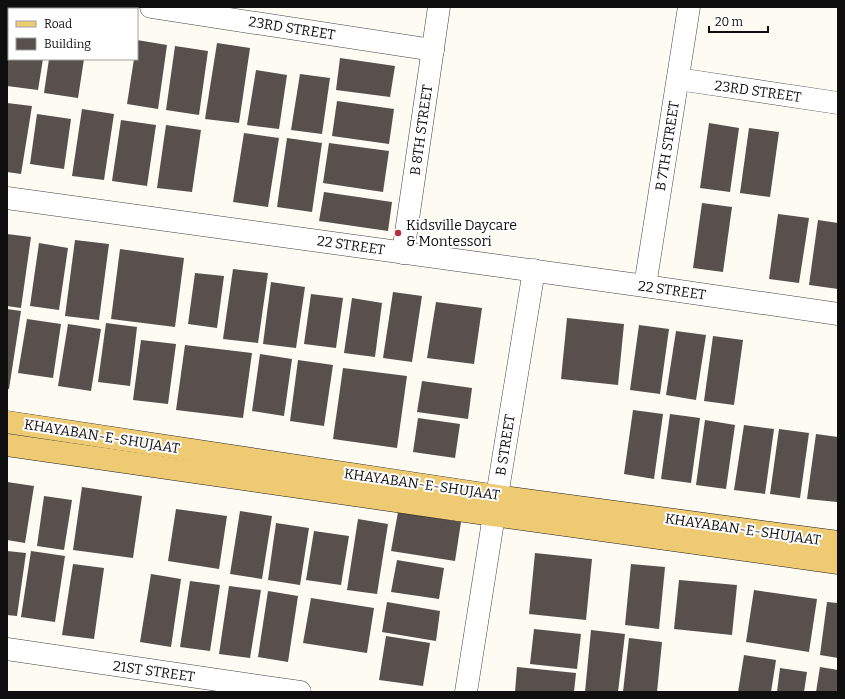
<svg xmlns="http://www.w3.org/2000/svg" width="845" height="699" font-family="Bitter,serif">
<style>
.building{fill:#57504c}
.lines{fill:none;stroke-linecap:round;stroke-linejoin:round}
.minor-casing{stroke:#424242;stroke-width:23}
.major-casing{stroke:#202020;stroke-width:23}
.minor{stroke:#fff;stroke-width:22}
.major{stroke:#eeca73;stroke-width:22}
.poi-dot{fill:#b5313e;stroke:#fff;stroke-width:1.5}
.labels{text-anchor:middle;stroke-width:4;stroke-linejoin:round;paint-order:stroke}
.street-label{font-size:14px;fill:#0f0f0f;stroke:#fff}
.poi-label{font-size:14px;fill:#0f0f0f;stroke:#fff;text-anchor:start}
</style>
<rect width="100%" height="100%" fill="#fefbf3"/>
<g class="building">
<path d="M137,40L167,45L158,109L127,104L134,59H137Z"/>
<path d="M217,43L250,48L239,123L205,119Z"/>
<path d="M8,46H9V59H43L38,90L7,86V53Z"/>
<path d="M175,46L208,51L199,115L166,110Z"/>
<path d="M340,58L395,66L390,97L336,90Z"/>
<path d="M49,59H84L78,98L44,93Z"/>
<path d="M256,70L287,75L279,129L247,125Z"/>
<path d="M300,74L330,78L322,134L291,130Z"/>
<path d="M337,101L394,109L389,144L332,136Z"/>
<path d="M7,103L32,106L21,174L7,172Z"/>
<path d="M82,109L114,114L104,180L72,176Z"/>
<path d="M37,114L71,119L64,169L30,164Z"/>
<path d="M121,120L156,125L147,186L112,181Z"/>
<path d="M709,123L739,128L730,192L700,188Z"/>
<path d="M166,125L201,130L192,192L157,188Z"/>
<path d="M749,128L779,132L770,197L740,193Z"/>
<path d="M244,133L279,138L268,207L233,202Z"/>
<path d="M287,138L322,143L312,212L277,207Z"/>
<path d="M329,143L389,151L383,192L323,183Z"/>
<path d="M324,192L392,202L388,231L319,221Z"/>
<path d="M702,203L732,207L723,272L693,268Z"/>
<path d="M778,214L809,218L799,283L769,279Z"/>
<path d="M818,220L838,223V289L809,285Z"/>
<path d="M7,234L31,237L21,308L7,306Z"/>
<path d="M75,240L109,244L99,320L65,316Z"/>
<path d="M39,243L68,248L59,310L30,306Z"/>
<path d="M120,249L184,258L175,327L111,319Z"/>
<path d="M233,269L268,273L258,343L223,339Z"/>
<path d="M195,273L224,276L217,328L188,324Z"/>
<path d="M271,282L305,287L296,348L263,344Z"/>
<path d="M393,292L422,296L412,362L383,358Z"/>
<path d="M311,294L343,298L336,348L304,344Z"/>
<path d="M352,298L382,303L375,357L344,353Z"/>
<path d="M436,302L482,308L474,364L427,358Z"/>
<path d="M7,309L21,311L9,389H7Z"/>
<path d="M567,318L624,324L618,385L561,379Z"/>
<path d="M27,319L61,324L53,378L18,373Z"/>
<path d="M106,323L137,327L130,386L98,382Z"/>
<path d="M68,324L101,329L91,391L58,386Z"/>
<path d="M639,325L669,329L660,394L630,390Z"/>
<path d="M676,331L706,335L696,400L666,395Z"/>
<path d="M713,336L743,340L734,405L704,401Z"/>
<path d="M141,340L176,344L168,404L133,400Z"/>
<path d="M185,345L252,353L243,418L176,410Z"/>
<path d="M260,354L292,359L284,416L252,411Z"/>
<path d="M298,360L333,365L324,426L290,421Z"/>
<path d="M343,368L407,376L397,448L333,439Z"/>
<path d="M422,381L472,388L468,419L417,412Z"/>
<path d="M633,410L663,414L654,479L624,474Z"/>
<path d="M670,414L700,418L691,483L661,479Z"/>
<path d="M418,418L460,424L455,458L413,452Z"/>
<path d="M705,420L735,425L726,489L696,485Z"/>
<path d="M744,425L774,429L765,494L734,490Z"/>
<path d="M779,429L809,433L800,498L770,494Z"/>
<path d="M816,434L838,437V495L837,502L807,499Z"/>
<path d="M7,482L34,486L25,543L7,540Z"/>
<path d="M82,487L142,496L133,558L73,550Z"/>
<path d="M44,496L72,500L64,550L37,546Z"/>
<path d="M176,509L227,516L219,569L168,561Z"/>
<path d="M240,511L272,516L262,579L230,574Z"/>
<path d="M398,512L461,522L455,561L391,551Z"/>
<path d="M358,519L388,524L377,594L347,590Z"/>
<path d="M276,523L309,528L300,585L268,580Z"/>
<path d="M314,531L349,536L341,585L306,580Z"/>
<path d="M7,551L26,553L17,616L7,615Z"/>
<path d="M31,551L65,556L55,622L21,617Z"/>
<path d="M535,553L592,559L586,620L529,614Z"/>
<path d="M397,560L444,568L439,599L391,592Z"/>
<path d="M73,564L104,568L94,639L62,635Z"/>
<path d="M631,564L665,567L659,629L625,625Z"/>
<path d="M151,574L181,579L171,647L140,642Z"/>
<path d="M679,580L737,585L732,635L674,629Z"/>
<path d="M190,581L220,585L210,651L180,647Z"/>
<path d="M229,586L261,590L250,658L219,654Z"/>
<path d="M754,590L817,599L809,652L746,642Z"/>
<path d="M268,591L298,596L288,662L258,657Z"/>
<path d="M311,598L374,608L367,653L303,643Z"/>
<path d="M387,602L440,611L436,641L382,632Z"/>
<path d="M827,602L838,603V658L820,655Z"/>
<path d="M534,629L581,634L577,669L530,664Z"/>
<path d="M591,630L625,634L618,692H585Z"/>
<path d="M386,636L430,643L423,686L379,680Z"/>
<path d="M629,638L662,642L657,692H623Z"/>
<path d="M744,655L776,660L771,692H738Z"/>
<path d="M517,667L576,673L574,692H515Z"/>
<path d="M820,667L838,670V692H816Z"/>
<path d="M780,668L807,672L804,692H777Z"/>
</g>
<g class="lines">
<g class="minor-casing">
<g id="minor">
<path d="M151,7L433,50"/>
<path d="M678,79L838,103"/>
<path d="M7,198L645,286L838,314"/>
<path d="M403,253L439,7"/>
<path d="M645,286L689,7"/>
<path d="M7,649L300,692"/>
<path d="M466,692L497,496L534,270"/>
</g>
</g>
<g class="major-casing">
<g id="major">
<path d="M7,422L497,496L838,542"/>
<path d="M7,445L493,515L838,563"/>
</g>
</g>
<use href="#minor" class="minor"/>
<use href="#major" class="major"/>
</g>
<circle class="poi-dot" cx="398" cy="233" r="4"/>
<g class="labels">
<g class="street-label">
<text transform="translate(292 28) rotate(9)" y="5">23RD STREET</text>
<text transform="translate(758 91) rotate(8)" y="5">23RD STREET</text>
<text transform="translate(421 130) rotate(-82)" y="5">B 8TH STREET</text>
<text transform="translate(667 146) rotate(-81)" y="5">B 7TH STREET</text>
<text transform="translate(351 245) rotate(8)" y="5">22 STREET</text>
<text transform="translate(672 290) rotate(8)" y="5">22 STREET</text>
<text transform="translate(102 436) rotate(9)" y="5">KHAYABAN-E-SHUJAAT</text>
<text transform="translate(505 445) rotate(-81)" y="5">B STREET</text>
<text transform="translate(422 484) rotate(8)" y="5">KHAYABAN-E-SHUJAAT</text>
<text transform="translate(743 529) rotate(8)" y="5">KHAYABAN-E-SHUJAAT</text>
<text transform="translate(154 671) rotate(8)" y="5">21ST STREET</text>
</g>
<g class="poi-label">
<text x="406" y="230">Kidsville Daycare<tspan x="406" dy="16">&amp; Montessori</tspan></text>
</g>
</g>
<rect width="845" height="699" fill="none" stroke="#0f0f0f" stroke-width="16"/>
<rect x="8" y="8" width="130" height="52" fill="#ffffff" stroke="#9f9f9f"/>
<rect x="16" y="21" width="20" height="6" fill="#eeca73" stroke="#9f9f9f"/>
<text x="44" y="28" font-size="12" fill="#0f0f0f">Road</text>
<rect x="16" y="38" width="20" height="12" fill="#57504c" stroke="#9f9f9f"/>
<text x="44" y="48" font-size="12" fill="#0f0f0f">Building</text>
<path d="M709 26v6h59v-6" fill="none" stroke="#0f0f0f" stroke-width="2"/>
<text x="715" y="26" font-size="12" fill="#0f0f0f" stroke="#ffffff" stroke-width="3" paint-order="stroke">20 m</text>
</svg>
